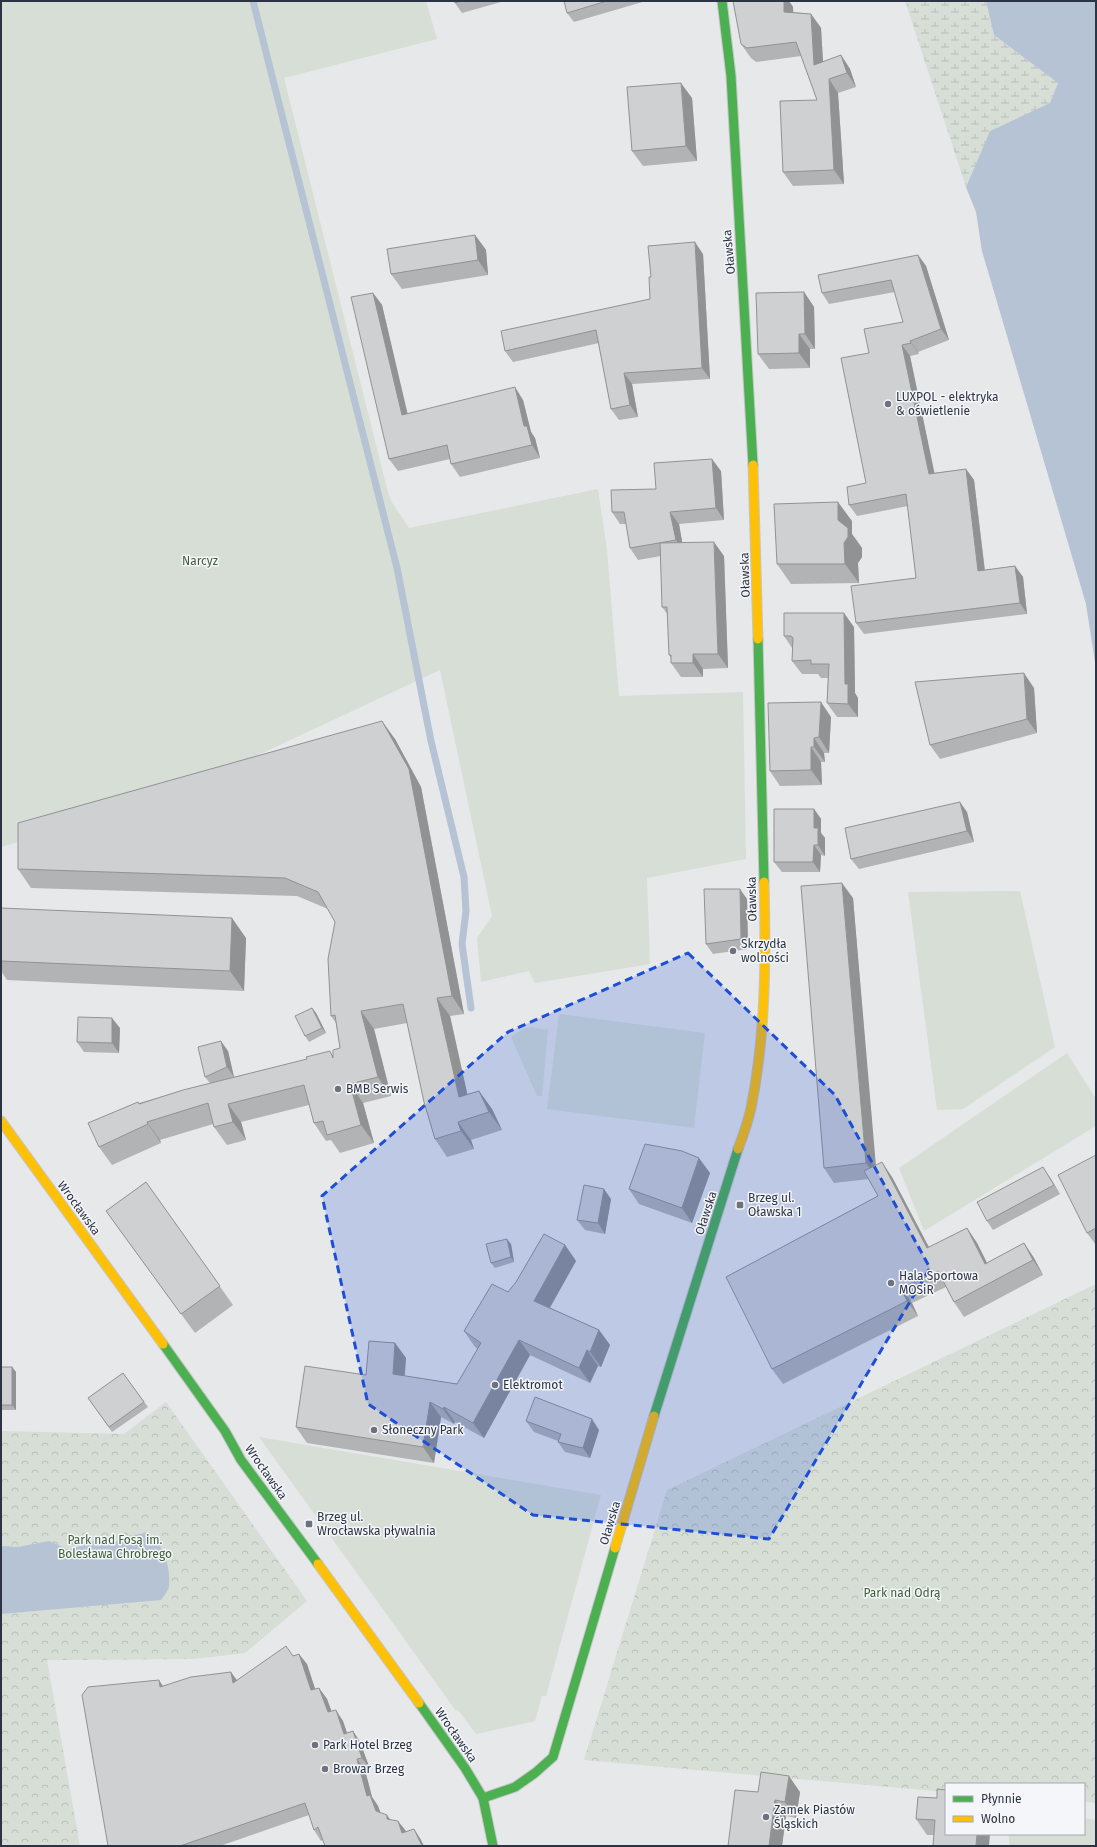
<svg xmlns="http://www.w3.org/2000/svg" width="1097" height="1847" font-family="'Fira Sans',sans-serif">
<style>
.green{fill:#d6ded6}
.forest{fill:url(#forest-crowns)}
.wetland{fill:url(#wetland-marsh)}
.water{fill:#b5c3d4}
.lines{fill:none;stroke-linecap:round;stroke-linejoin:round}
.stream{stroke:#b5c3d4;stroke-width:7}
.fast-casing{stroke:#c4c6c8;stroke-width:11}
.slow-casing{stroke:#c4c6c8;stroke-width:11}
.fast{stroke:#4caf50;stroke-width:9}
.slow{stroke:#ffc107;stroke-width:9}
.wall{fill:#b1b3b5}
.shaded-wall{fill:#909293}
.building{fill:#ced0d2;stroke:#909293}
.marked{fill:#1d4ed8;fill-opacity:0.2;stroke:#1d4ed8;stroke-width:3;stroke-dasharray:8 5;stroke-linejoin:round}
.poi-dot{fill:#6d737e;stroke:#f4f6f9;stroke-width:1.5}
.labels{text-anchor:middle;stroke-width:3;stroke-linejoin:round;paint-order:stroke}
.street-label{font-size:12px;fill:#2c3444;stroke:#f4f6f9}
.poi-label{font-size:12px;fill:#2c3444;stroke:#f4f6f9;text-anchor:start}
.park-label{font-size:12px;fill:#3f5f39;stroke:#f4f6f9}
</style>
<defs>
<pattern id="forest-crowns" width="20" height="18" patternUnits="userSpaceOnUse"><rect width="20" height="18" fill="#d6ded6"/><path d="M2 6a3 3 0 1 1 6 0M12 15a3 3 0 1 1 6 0" fill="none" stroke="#b8bfb9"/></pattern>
<pattern id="wetland-marsh" width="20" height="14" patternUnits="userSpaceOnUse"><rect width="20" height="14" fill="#d6ded6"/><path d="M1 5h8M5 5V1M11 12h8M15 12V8" fill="none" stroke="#b8bfb9"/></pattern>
</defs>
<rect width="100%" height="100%" fill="#e6e8ea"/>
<g class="green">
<path d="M1,1H426L437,39L284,78L387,489L391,501L409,528L598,489L607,550L619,696L743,692L746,859L647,878L650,964L535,983L529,971L481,982L477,938L492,916L440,670L162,800L1,847Z"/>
<path d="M1020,891L1055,1047L963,1109L937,1110L908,892Z"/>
<path d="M559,1014L705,1033L694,1128L547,1109Z"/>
<path d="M531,1027L548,1030L542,1096H537L511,1037L523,1029Z"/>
<path d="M1067,1053L1096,1099V1126L924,1231L899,1168Z"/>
<path d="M784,1193V1196L751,1207L755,1195Z"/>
<path d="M259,1437L601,1495L546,1696H542L535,1721L476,1734L458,1710L456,1711Z"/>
<path d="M1084,1818L1096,1820V1846H1009V1834H1084Z"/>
</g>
<g class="forest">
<path d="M1096,1284V1803L1084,1802V1784H946V1792L584,1760L667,1490Z"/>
<path d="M166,1402L307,1601L245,1653L194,1659L47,1660L80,1846H1V1431L124,1434Z"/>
</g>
<path class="wetland" d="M905,1H986L994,35L1058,83L1050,103L990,131L966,187Z"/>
<g class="water">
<path d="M986,1H1096V669L1086,604L982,251L976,212L966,187L990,131L1050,103L1058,83L994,35Z"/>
<path d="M146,1533C163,1540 171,1569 169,1586C168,1591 164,1596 161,1600L1,1614V1546L18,1547L49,1541L69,1550L103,1538L116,1542L127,1536Z"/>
</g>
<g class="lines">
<path class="stream" d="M253,1L397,568L431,741L464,877L466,911L462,944L471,1008"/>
<g class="fast-casing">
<g id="fast">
<path d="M722,1L731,76L753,465"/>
<path d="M758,639L764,882"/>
<path d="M163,1344L225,1431L241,1460L318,1564"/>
<path d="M654,1416L738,1149"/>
<path d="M419,1703L465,1768L483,1798L493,1846"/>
<path d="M483,1798L515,1787L535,1773L553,1757L615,1548"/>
</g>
</g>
<g class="slow-casing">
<g id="slow">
<path d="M753,465L758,639"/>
<path d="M1,1121L163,1344"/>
<path d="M738,1149C743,1136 748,1122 751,1108C766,1034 766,957 764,882"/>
<path d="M615,1548L654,1416"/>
<path d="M318,1564L419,1703"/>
</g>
</g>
<use href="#fast" class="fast"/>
<use href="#slow" class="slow"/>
</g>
<g class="wall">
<path d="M454,1H500L501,2L462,13L455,3Z"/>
<path d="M564,1H646L574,22L567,13Z"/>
<path d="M784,1H789L793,7V12L811,14L821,28L823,62L841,55L850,69L856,87L838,93L844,184L793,186L783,172L817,100L801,56L756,62L751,58L741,44Z"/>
<path d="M692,98L697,161L643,166L632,151Z"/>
<path d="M475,235L486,250L488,275L402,289L391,274Z"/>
<path d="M703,254L710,379L632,384L638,417L619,420L611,409L599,343L513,362L505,351L650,299L651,277Z"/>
<path d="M918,255L926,266L949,340L918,352L919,354L910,356L934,473L966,469L974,480L985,570L1015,566L1023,577L1027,614L864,634L856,623L916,578L908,506L857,516L849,505L866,483L869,353L903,322L895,292L829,304L822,293Z"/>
<path d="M804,292L814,307L815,349H810V368L769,369L758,354Z"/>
<path d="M373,293L382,305L407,414L523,400L531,432L535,438L540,458L460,477L451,464L450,459L398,471L389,459Z"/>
<path d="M721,471L724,520L679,524L682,543L724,556L728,668L703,669V677H681L671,663V658L669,655L668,615L662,607L661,556L638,560L630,548L626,524H620L612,512L656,489Z"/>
<path d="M852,521V534L862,548V557L858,563L859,583L791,584L777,564Z"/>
<path d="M854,627L855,693L858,698V717H837L827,703L828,678H821L818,674H802L792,661V648L784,636Z"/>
<path d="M1034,688L1037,733L940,759L930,745Z"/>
<path d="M831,717L829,753H824L825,762H821L822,785L780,786L770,771Z"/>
<path d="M395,739L421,787L464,1014L450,1016L467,1094L479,1091L492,1109L502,1130L471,1140L474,1149L447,1157L435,1139L407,1023L374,1029L391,1096L363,1103L374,1143L340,1153L331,1140L326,1141L314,1123L309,1105L241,1122L246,1140L227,1145L214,1127L213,1124L160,1140L161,1143L112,1165L99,1147L139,1103L210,1083L205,1077L228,1051L234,1077L333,1055L340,1048L336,1023L331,1016L335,922L328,909L297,896L31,888L18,869Z"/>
<path d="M814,809L821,819V833L825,838V856L821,855L820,872H782L774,862Z"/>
<path d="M967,812L974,842L859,869L851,859Z"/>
<path d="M853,898L875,1165L892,1177L929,1247L967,1228L977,1243L987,1263L1024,1243L1034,1258L1043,1275L964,1317L954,1302L946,1287L912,1303L918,1316L783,1384L772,1369L878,1196L869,1179L834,1183L824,1168Z"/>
<path d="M747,899L748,949L713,954L706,944Z"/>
<path d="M1,908L246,938L244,991L7,980L1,971Z"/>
<path d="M312,1008L316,1013L326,1033L309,1042L305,1036Z"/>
<path d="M120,1028L119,1053L84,1052L77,1042Z"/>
<path d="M1096,1155V1245L1087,1233Z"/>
<path d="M710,1173L692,1223L639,1204L629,1189Z"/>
<path d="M1049,1176L1060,1194L993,1230L987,1221Z"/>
<path d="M146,1182L233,1305L195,1333L106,1211Z"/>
<path d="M611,1199L605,1234L585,1230L577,1220Z"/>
<path d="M511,1244L514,1262L495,1268L491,1263Z"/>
<path d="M565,1245L576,1261L550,1308L599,1330L610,1345L601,1367L598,1366L590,1383L530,1355L484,1438L455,1422L454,1424L441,1417L434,1463L307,1443L296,1427L366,1375L395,1343L406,1358L405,1376L457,1384L478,1349L475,1347L464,1331L508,1292Z"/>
<path d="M1,1367H12L16,1372V1410H1Z"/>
<path d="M123,1373L148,1407L112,1432L88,1398Z"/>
<path d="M526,1421L599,1430L590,1458L565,1452L558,1442V1441L534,1432Z"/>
<path d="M293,1656L307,1664L315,1689L319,1688L327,1699L331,1711L343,1721L347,1733L353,1731L360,1742L370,1769L365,1770L372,1797L378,1806L380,1812L406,1832L414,1829L421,1840H323L321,1841L314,1830L309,1815L220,1846H108L163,1686L237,1680Z"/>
<path d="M758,1792H800L796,1818L786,1816L782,1846H728Z"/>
<path d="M918,1797L989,1846L934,1835H927L916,1819Z"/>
</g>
<g class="shaded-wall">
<path d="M784,1H789L793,7L794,26L784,12Z"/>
<path d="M811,14L821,28L824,79L814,65Z"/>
<path d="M841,55L850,69L856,87L847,73Z"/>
<path d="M829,79L838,93L844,184L834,170Z"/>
<path d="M681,83L692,98L697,161L686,146Z"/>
<path d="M475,235L486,250L488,275L478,260Z"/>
<path d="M695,242L703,254L710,379L702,368Z"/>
<path d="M918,255L926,266L949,340L941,329Z"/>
<path d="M804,292L814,307L815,349L805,334Z"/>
<path d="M373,293L382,305L411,428L402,415Z"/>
<path d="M799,334L810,349V368L799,353Z"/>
<path d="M910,341L918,352L919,354L911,343Z"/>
<path d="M902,345L910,356L937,485L929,474Z"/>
<path d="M624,373L632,384L638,417L630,405Z"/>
<path d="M515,387L523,400L531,432L535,438L540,458L532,445L524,426Z"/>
<path d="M712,459L721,471L724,520L716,508Z"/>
<path d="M966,469L974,480L986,582L978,571Z"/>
<path d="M838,502L852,521V534L862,548V557L858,563L859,583L845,564L838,520Z"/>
<path d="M670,512L679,524L684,552L676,540Z"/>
<path d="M714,542L724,556L728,668L718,654Z"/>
<path d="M1015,566L1023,577L1027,614L1020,603Z"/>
<path d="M844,613L854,627L855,693L858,698V717L848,704L845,684Z"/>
<path d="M693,654L703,669V677L693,663Z"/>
<path d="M1024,673L1034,688L1037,733L1027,719Z"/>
<path d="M821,702L831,717L829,753L819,737Z"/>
<path d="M382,721L395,739L421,787L464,1014L452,996Z"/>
<path d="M814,738L824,753L825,762L814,747Z"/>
<path d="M811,747L821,762L822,785L811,770Z"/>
<path d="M960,802L967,812L974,842L967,831Z"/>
<path d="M814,809L821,819V833L825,838V856L818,845L814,828Z"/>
<path d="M814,845L821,855L820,872L813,862Z"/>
<path d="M842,883L853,898L877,1178L866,1163Z"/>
<path d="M740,889L747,899L748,949L741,939Z"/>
<path d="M232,918L246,938L244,991L230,971Z"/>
<path d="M437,998L450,1016L472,1115L459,1097Z"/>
<path d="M312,1008L316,1013L326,1033L322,1028Z"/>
<path d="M361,1011L374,1029L391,1096L378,1077Z"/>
<path d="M112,1018L120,1028L119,1053L112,1043Z"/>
<path d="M221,1041L228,1051L234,1077L227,1067Z"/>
<path d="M350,1084L363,1103L374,1143L361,1125Z"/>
<path d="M479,1091L492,1109L502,1130L489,1112Z"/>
<path d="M228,1104L241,1122L246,1140L233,1122Z"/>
<path d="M147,1122L160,1140L161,1143L148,1124Z"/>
<path d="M458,1122L471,1140L474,1149L461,1131Z"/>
<path d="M699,1158L710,1173L692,1223L682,1208Z"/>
<path d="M882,1162L892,1177L937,1263L927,1248Z"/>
<path d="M1043,1167L1049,1176L1060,1194L1054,1185Z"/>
<path d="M604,1189L611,1199L605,1234L598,1223Z"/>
<path d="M967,1228L977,1243L995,1279L985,1264Z"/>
<path d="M507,1239L511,1244L514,1262L511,1257Z"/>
<path d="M1024,1243L1034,1258L1043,1275L1033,1260Z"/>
<path d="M565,1245L576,1261L545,1316L534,1301Z"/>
<path d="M901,1288L912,1303L918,1316L907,1301Z"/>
<path d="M599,1330L610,1345L601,1367L590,1352Z"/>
<path d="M519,1340L530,1355L484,1438L473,1423Z"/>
<path d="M395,1343L406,1358L403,1390L393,1374Z"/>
<path d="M587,1350L598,1366L590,1383L579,1368Z"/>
<path d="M12,1367L16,1372V1410L12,1405Z"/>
<path d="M430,1402L441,1417L434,1463L423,1447Z"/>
<path d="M444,1407L455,1422L454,1424L443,1409Z"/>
<path d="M592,1419L599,1430L590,1458L583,1448Z"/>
<path d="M299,1654L307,1664L319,1701L311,1690Z"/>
<path d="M231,1672L239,1683H233Z"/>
<path d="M159,1680L166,1691L160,1687Z"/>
<path d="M319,1688L327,1699L336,1723L328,1712Z"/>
<path d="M336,1710L343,1721L351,1745L344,1734Z"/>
<path d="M353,1731L360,1742L370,1769L362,1758Z"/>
<path d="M357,1759L365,1770L372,1797L378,1806L384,1822L376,1811L367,1796Z"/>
<path d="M789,1776L800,1792L796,1818L785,1802Z"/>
<path d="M775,1800L786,1816L782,1846H769Z"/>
<path d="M387,1815L395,1826L387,1819Z"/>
<path d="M398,1821L406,1831L410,1844L402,1833Z"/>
<path d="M414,1829L421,1840L424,1846H422Z"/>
<path d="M977,1834H990L989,1846H976Z"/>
</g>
<g class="building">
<path d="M454,1H461L455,3Z"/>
<path d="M564,1H607L567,13Z"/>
<path d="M733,1H784V12L811,14L814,65L841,55L847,73L829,79L834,170L783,172L780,101L817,100L796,42L747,48L741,44Z"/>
<path d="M681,83L686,146L632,151L627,87Z"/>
<path d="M475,235L478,260L391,274L387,249Z"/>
<path d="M695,242L702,368L624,373L630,405L611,409L596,330L505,351L501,331L650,299L649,277H651L648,246Z"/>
<path d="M918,255L941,329L910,341L911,343L902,345L929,474L966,469L978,571L1015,566L1020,603L856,623L851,586L916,578L906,494L849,505L847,487L866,483L841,358L869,353L864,329L903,322L891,280L822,293L818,275Z"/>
<path d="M804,292L805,334H799V353L758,354L756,293Z"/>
<path d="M373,293L402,415L515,387L524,426H527L532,445L451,464L447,445L389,459L351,297Z"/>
<path d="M712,459L716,508L670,512L676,540L630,548L624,512H612L611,490L656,489L654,463Z"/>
<path d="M838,502V520L848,528V537L844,543L845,564H777L774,504Z"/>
<path d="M714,542L718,654H693V663H671V655H669L667,607H662L660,543Z"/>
<path d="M784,613H844L845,684H848V704L827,703L829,664H811V660L792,661L793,638L791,636H784Z"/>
<path d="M1024,673L1027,719L930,745L915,682Z"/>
<path d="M821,702L819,737L814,738V747H811V770L770,771L768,703Z"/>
<path d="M382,721L409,769L452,996L437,998L459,1097L479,1091L489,1112L458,1122L461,1131L435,1139L424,1102L403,1004L361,1011L378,1077L350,1084L361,1125L327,1135L323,1121L314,1123L304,1085L228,1104L233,1122L214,1127L208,1103L147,1122L148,1124L99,1147L88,1123L138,1102L139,1104L183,1090L307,1059L306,1057L330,1051L333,1058V1050L340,1048L335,1015L331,1016L328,959L335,922L318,892L285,878L18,869V823Z"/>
<path d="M960,802L967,831L851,859L845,828Z"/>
<path d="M774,809H814V828H818V845H814L813,862H774Z"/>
<path d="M842,883L866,1163L824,1168L801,886Z"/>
<path d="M704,889H740L741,939L706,944Z"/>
<path d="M1,908L232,918L230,971L1,961Z"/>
<path d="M312,1008L322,1028L305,1036L295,1016Z"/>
<path d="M78,1017L112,1018V1043L77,1042Z"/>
<path d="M221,1041L227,1067L205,1077L198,1047Z"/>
<path d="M645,1144L682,1151L699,1158L682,1208L629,1189Z"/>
<path d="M1096,1155V1228L1087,1233L1058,1175Z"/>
<path d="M882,1162L927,1248L967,1228L985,1264L1024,1243L1033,1260L954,1302L938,1271L901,1288L907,1301L772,1369L726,1277L878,1196L864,1171Z"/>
<path d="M1043,1167L1054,1185L987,1221L977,1202Z"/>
<path d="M146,1182L220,1286L181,1314L106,1211Z"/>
<path d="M584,1185L604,1189L598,1223L577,1220Z"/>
<path d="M544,1234L565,1245L534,1301L599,1330L590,1352L587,1350L579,1368L519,1340L473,1423L444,1407L443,1409L430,1402L423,1447L296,1427L305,1366L366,1375L369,1341L395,1343L393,1374L457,1384L481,1343L464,1331L492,1284L508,1292L516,1282Z"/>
<path d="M507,1239L511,1257L491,1263L486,1244Z"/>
<rect x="1" y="1367" width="11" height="38"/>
<path d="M123,1373L144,1402L109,1427L88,1398Z"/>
<path d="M535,1397L592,1419L583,1448L558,1442L561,1434L526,1421Z"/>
<path d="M286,1646L293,1656L299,1654L311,1690L319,1688L328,1712L336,1710L344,1734L353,1731L362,1758L357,1759L367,1796L370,1795L376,1811L387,1815V1819L398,1821L402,1833L414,1829L422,1846H325L318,1827L314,1830L305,1803L180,1846H108L82,1695L88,1687L159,1680L160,1687L191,1677L231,1672L233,1683Z"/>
<path d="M761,1772L789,1776L785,1802L775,1800L769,1846H728L735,1790L758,1792Z"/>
<path d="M937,1789L946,1790V1834H977L976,1846H933L935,1820L916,1819L918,1797L937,1798Z"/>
</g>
<path class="marked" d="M688,953L835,1095L930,1268L769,1539L533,1515L368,1404L322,1196L508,1032Z"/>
<g class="poi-dot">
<circle cx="888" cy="404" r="4"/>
<circle cx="733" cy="951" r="4"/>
<circle cx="338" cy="1089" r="4"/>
<rect x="736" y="1201" width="8" height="8" rx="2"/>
<circle cx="891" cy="1283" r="4"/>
<circle cx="495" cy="1385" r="4"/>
<circle cx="374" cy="1430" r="4"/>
<rect x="305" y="1520" width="8" height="8" rx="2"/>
<circle cx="315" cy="1745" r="4"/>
<circle cx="325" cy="1769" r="4"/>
<circle cx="766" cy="1817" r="4"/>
</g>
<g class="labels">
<g class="street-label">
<text transform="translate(729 252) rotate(-95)" y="4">Oławska</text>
<text transform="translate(745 575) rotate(-92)" y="4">Oławska</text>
<text transform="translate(752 899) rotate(-91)" y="4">Oławska</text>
<text transform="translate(79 1208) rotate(54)" y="4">Wrocławska</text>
<text transform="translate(706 1213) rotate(-72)" y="4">Oławska</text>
<text transform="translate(266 1472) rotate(55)" y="4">Wrocławska</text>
<text transform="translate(610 1523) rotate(-73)" y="4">Oławska</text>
<text transform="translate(456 1735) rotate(55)" y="4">Wrocławska</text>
</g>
<g class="poi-label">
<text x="896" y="401">LUXPOL - elektryka<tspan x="896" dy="14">&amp; oświetlenie</tspan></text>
<text x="741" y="948">Skrzydła<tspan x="741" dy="14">wolności</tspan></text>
<text x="346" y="1093">BMB Serwis</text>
<text x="748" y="1202">Brzeg ul.<tspan x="748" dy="14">Oławska 1</tspan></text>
<text x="899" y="1280">Hala Sportowa<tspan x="899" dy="14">MOSiR</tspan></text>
<text x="503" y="1389">Elektromot</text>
<text x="382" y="1434">Słoneczny Park</text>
<text x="317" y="1521">Brzeg ul.<tspan x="317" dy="14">Wrocławska pływalnia</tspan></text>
<text x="323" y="1749">Park Hotel Brzeg</text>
<text x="333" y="1773">Browar Brzeg</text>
<text x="774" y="1814">Zamek Piastów<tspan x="774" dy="14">Śląskich</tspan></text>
</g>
<g class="park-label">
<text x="200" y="565">Narcyz</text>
<text x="115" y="1544">Park nad Fosą im.<tspan x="115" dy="14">Bolesława Chrobrego</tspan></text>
<text x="902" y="1597">Park nad Odrą</text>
</g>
</g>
<rect width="1097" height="1847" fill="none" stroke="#2c3444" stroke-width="4"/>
<rect x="945" y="1783" width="140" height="52" fill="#f4f6f9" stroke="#a4a8b1"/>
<rect x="953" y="1796" width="20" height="6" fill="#4caf50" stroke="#a4a8b1"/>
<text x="981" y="1803" font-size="12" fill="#2c3444">Płynnie</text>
<rect x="953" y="1816" width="20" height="6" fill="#ffc107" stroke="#a4a8b1"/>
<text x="981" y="1823" font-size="12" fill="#2c3444">Wolno</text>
</svg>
